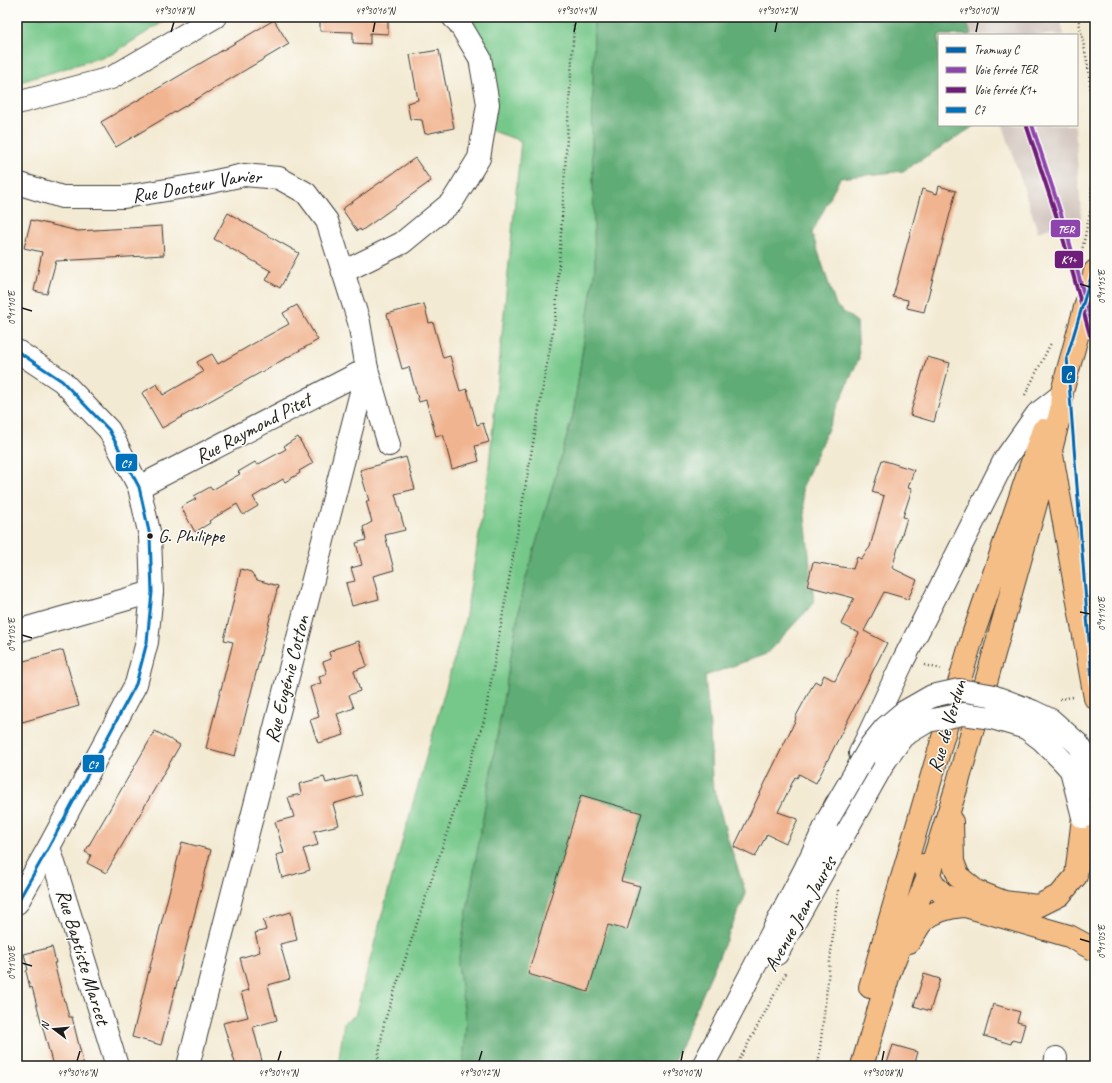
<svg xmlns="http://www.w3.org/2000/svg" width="1112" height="1083" font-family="Caveat,sans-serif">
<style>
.industrial{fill:#cec1b9}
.green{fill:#76c88a;stroke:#497253}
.forest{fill:#60ac76;stroke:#3e6449}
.building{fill:#f1b490}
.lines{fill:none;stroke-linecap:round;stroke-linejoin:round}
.minor-casing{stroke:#3c3b37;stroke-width:24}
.major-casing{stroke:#3c3b37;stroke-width:24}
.path{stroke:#3c3b37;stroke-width:2.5;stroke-dasharray:1 3;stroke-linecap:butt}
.minor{stroke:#fff;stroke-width:22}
.major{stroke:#f5be86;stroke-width:22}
.minor-bridge-casing{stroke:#3c3b37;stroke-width:24;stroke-linecap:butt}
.minor-bridge{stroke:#fff;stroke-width:22}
.bus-1-casing{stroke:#fdfcf7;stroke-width:6}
.bus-1{stroke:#0072bc;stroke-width:3}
.rail-1-casing{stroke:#fdfcf7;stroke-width:7}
.rail-2-casing{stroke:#fdfcf7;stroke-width:7}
.rail-1{stroke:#8e44ad;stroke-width:4}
.rail-2{stroke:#6e1e78;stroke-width:4}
.tram-1-casing{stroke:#fdfcf7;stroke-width:6}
.tram-1{stroke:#0064ac;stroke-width:3}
.ticks{fill:none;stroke:#1c1c1c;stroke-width:1.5}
.bus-dot{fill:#1c1c1c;stroke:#fdfcf7;stroke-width:1.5}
.labels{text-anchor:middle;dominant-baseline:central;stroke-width:3;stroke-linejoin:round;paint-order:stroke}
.bus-label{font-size:19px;fill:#1c1c1c;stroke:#fdfcf7;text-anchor:start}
.street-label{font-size:20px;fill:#1c1c1c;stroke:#fdfcf7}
.line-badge{stroke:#fdfcf7;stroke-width:1.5}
.badge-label{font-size:11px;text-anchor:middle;font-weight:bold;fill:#fff}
.neatline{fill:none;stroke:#1c1c1c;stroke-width:1.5}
.ticks-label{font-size:10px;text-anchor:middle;fill:#1c1c1c}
</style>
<rect width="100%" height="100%" fill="#fdfcf7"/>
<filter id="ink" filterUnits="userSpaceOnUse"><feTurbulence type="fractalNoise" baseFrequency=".025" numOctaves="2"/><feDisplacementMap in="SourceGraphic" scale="8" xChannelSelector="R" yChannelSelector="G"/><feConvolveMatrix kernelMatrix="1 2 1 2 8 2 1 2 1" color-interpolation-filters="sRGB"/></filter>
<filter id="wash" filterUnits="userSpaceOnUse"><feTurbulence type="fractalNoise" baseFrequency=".012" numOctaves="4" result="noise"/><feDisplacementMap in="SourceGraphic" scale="16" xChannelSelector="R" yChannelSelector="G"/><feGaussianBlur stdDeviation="0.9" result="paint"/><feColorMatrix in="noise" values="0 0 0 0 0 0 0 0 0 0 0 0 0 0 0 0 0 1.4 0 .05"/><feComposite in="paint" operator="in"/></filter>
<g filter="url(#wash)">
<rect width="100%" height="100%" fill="#f3ead3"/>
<path class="industrial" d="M965 17H1060L1064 35H971Z
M1003 125H1075L1081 218 1038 232Z"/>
<path class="green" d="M17 17H171L112 54 17 83Z
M457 17H594L592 144 595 267 573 415 522 592 458 963 466 1024 463 1066H338L344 1022 355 1016 391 881 465 620 487 486 521 141 490 130Z"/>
<path class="forest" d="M594 17H965L971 35H939V125H976L903 171 840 178 812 233 836 306 857 322 859 358 802 488 814 603 766 654 705 676 710 727 712 781 727 836 746 894 675 1058 670 1066H463L466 1024 458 963 522 592 573 415 595 267 592 144Z"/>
<g id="blocks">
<path class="building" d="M320 17H388V34L370 33V44L353 43V32L320 31Z
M274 20 289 44 116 147 101 122Z
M439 50 454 128 425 134 422 120 410 119 407 103 418 100 410 55Z
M415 158 431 181 361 231 360 229 357 231 342 209Z
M939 186 956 191 924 312 907 308 908 300 893 297 922 189 937 194Z
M228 213 299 253 280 288 266 280 271 271 214 239Z
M31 220 78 231 162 226 164 255 56 261 47 294 34 291 42 252 24 248Z
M424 304 429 323 433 322 443 358 450 356 460 391 467 389 477 425 483 423 489 442 475 446 479 461 452 469 443 434 436 436 426 400 419 402 409 367 402 369 387 314Z
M297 305 318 340 162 428 142 393 157 384 163 395 203 372 197 362 212 354 218 364 258 341 289 324 283 313Z
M927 357 950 363 934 422 910 415Z
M298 437 313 463 299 471 300 473 285 482 283 479 253 497 258 506 243 515 237 504 209 521 210 523 195 532 181 507 196 499 194 496 210 487 212 490 240 474 238 472 255 462 257 465 286 449 284 446Z
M406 457 415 489 395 494 405 530 385 535 394 570 373 576 379 599 352 606 346 583 355 581 351 568 362 565 356 543 366 540 363 527 372 522 366 501H369L360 470Z
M882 460 914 470 908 488 912 489 903 517 907 518 892 568 917 580 908 599 884 592 864 631 887 643 816 783 799 774 797 778 795 777 778 812 798 819 786 843 767 834 755 857 734 847 796 719 795 718 815 681 820 684 824 675 835 681 859 633 841 624 854 598 807 586 813 562 853 569 857 557 861 559 870 547 884 496 872 492Z
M241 569 251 572 257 580 278 586 235 756 206 748 233 642 224 640Z
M359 641 367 666 354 671 360 691 349 695 354 708 337 714 344 735 318 743 310 720 319 717 310 687 321 683 319 677 327 674 323 662 331 659 329 652 334 650V649Z
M63 650 79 706 22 722 17 706V663Z
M155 731 180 745 106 873 87 863 91 855 85 852Z
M356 775 362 795 333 804 339 825 314 831 318 845 303 849 310 870 282 878 276 855 284 853 275 822 294 817 288 797 301 794 299 784 324 777 326 783Z
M581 795 642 813 621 881 640 886 627 930 608 925 588 992 528 974Z
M182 842 211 850 161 1045 132 1037Z
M291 912 297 940 280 944 290 979 268 985 277 1020 253 1027 262 1061 245 1066H236L223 1023 248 1017 241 992 249 990 240 958 260 952 255 933 266 930 263 920Z
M52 947 56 963H54L64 1001H65L69 1017H72L84 1066H53L32 987 30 988 26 971 28 970 24 954Z
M924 974 940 979 930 1011 914 1006Z
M993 1004 1020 1012 1017 1022 1025 1024 1020 1042 1012 1040 1011 1044 984 1036Z
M893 1045 918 1052 914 1066H886Z"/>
</g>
</g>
<g filter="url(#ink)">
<use href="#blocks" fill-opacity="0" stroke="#3c3b37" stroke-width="1"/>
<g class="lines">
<g class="minor-casing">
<g id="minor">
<path d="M17 103 111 78 215 17"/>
<path id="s1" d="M17 183 62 197H124L197 185 244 175 279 178 306 193 327 221 359 322 367 369 389 445"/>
<path d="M343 272 402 243 452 202 479 158 488 104 480 58 459 23 453 17"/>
<path d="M17 351 62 381 109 430 139 487 150 536 152 592 147 642 136 684 49 847 17 903"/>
<path d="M139 487 367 369"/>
<path d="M17 631 152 592"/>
<path d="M860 753 904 659 1005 459 1037 414 1059 397"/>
<path d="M1083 817 1095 844"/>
<path d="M49 847 117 1066"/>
<path d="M777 954 885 761"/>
<path d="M188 1066 367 369"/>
<path d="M703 1066 805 869 836 804"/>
<path d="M1055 1066 1056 1058"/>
</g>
</g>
<g class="major-casing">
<path id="major" d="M1052 455 1095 698
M952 822 953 862 959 877 976 891 1004 902 1038 906 1060 895 1076 876 1083 817
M923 865 935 886 942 893 965 906 1069 936 1095 950
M909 942C914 936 918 926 923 921 934 911 950 907 965 906
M870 987 973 635 1043 430
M862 1066 890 971 929 874 956 789 1051 450 1061 410 1062 392 1095 271"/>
</g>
<path class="path" d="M1078 17 1088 66 1092 101 1094 135 1091 208 1081 255
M1025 395 1051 343
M925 665 941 669
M1060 699 1073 697
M377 1066 384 1023 484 721 556 313 574 26 570 17
M736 1066 786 973
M818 1066 838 891 837 890"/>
<use href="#minor" class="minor"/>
<use href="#major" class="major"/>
<g class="minor-bridge-casing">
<path id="minor-bridge" d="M885 761 903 736 928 721 963 714 992 718 1026 728 1042 740 1062 760 1071 770 1083 817
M827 821 871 745 885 728 904 712 932 696 959 690 990 695 1032 711 1051 720 1078 744 1086 756 1095 788"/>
</g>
<use href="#minor-bridge" class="minor-bridge"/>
<g class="bus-1-casing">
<path id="bus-1" d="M17 351 62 381 109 430 139 487 150 536 152 592 147 642 136 684 49 847 17 903"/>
</g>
<use href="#bus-1" class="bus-1"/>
<g class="rail-1-casing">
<path id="rail-1" d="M1032 125 1064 223 1095 334"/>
</g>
<g class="rail-2-casing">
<path id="rail-2" d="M1027 127 1059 224 1090 335"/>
</g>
<use href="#rail-1" class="rail-1"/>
<use href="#rail-2" class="rail-2"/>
<g class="tram-1-casing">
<path id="tram-1" d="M1095 264 1067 357 1095 719"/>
</g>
<use href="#tram-1" class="tram-1"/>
</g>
</g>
<path class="ticks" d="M171 32 174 22M373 32 375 22M574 32 576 22M775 32 777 22M976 32 978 22M1080 284 1090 287M22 308 32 311M1080 612 1090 614M22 635 32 638M1080 939 1090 942M22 963 32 966M77 1061 80 1051M278 1061 281 1051M479 1061 482 1051M681 1061 683 1051M882 1061 884 1051"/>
<circle class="bus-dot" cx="150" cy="536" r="3.5"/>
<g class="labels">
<g class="bus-label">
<text x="158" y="536">G. Philippe</text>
</g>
<g class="street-label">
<text stroke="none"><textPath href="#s1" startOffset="183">Rue Docteur Vanier</textPath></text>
<text transform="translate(253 428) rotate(-28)">Rue Raymond Pitet</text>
<text transform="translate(287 679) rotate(-76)">Rue Eugénie Cotton</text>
<text transform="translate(947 726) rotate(-74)">Rue de Verdun</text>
<text transform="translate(800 914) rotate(-61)">Avenue Jean Jaurès</text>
<text transform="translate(83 957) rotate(73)">Rue Baptiste Marcet</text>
</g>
</g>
<g class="line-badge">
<rect x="1050" y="219" width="31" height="19" rx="4" fill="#8e44ad"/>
<rect x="1054" y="250" width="30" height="19" rx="4" fill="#6e1e78"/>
<rect x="1061" y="365" width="15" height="19" rx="4" fill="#0064ac"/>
<rect x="115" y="453" width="23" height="19" rx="4" fill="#0072bc"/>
<rect x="82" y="754" width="23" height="19" rx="4" fill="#0072bc"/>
</g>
<g class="badge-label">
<text x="1066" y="233">TER</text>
<text x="1069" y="263">K1+</text>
<text x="1068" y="379">C</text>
<text x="126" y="467">C7</text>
<text x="93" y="768">C7</text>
</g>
<rect width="1112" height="1083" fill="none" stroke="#fdfcf7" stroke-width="44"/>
<rect x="938" y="34" width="140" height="92" fill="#fdfcf7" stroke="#a3a29f"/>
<rect x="946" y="47" width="20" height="6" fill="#0064ac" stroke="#a3a29f"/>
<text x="974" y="54" font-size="12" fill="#1c1c1c">Tramway C</text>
<rect x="946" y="67" width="20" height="6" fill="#8e44ad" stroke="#a3a29f"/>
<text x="974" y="74" font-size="12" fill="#1c1c1c">Voie ferrée TER</text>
<rect x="946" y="87" width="20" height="6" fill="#6e1e78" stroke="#a3a29f"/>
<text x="974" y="94" font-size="12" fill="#1c1c1c">Voie ferrée K1+</text>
<rect x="946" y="107" width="20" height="6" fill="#0072bc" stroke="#a3a29f"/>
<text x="974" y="114" font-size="12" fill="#1c1c1c">C7</text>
<g transform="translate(54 1029) rotate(286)" stroke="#fdfcf7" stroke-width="3" paint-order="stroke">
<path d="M0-3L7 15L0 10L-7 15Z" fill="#1c1c1c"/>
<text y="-6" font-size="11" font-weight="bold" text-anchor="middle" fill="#1c1c1c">N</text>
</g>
<rect x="22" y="22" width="1068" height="1039" class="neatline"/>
<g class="ticks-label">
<text x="174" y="14">49°30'18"N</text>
<text x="375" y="14">49°30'16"N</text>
<text x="576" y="14">49°30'14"N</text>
<text x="777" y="14">49°30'12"N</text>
<text x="978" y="14">49°30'10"N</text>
<text transform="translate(1101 287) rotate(-90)" y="4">0°11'15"E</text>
<text transform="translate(11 308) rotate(-90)" y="4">0°11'10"E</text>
<text transform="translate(1101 614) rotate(-90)" y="4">0°11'10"E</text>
<text transform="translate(11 635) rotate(-90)" y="4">0°11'05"E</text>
<text transform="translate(1101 942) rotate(-90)" y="4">0°11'05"E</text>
<text transform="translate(11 963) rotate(-90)" y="4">0°11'00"E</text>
<text x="77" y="1076">49°30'16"N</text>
<text x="278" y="1076">49°30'14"N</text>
<text x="479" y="1076">49°30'12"N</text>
<text x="681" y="1076">49°30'10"N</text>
<text x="882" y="1076">49°30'08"N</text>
</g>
</svg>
